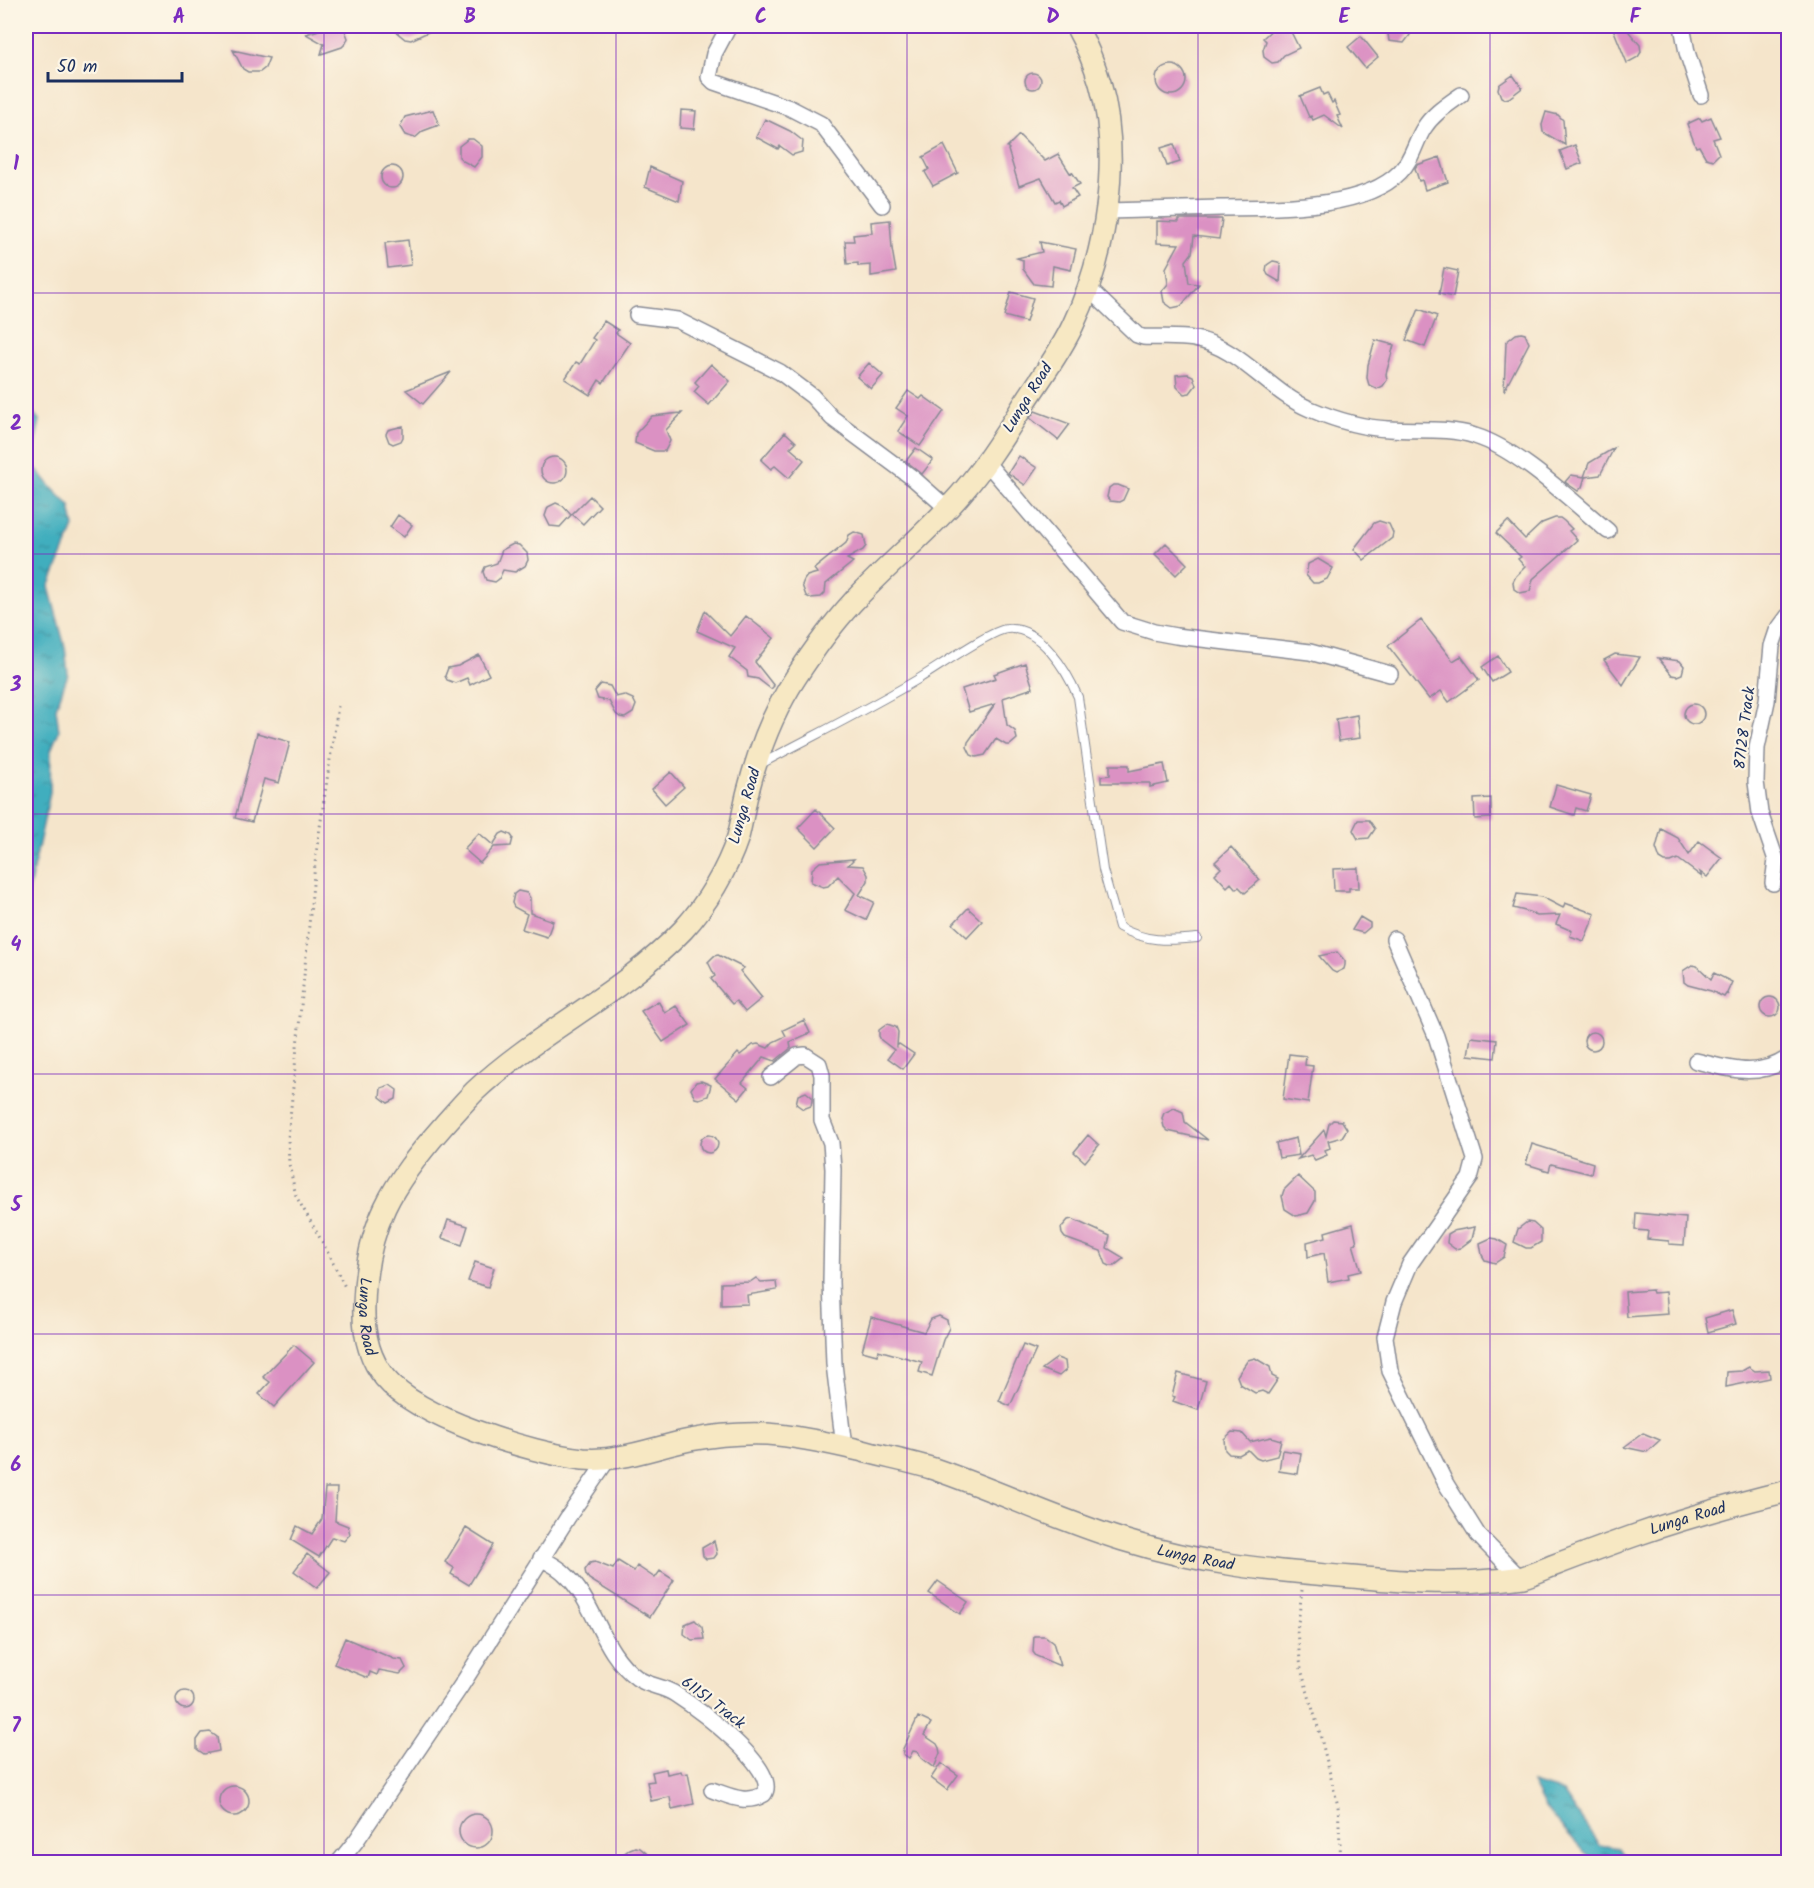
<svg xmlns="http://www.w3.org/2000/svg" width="1814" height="1888" font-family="Kalam,sans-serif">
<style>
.water{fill:url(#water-ripples);stroke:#2e6e8e;stroke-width:1.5}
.building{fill:#db91c3}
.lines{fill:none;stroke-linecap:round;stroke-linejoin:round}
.lane-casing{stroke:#888a94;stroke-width:10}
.street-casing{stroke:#888a94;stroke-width:18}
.secondary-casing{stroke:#888a94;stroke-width:24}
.path{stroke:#888a94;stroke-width:3;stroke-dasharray:1.5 4.5;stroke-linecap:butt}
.lane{stroke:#fff;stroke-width:8}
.street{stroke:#fff;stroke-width:15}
.secondary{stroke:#f7e8c3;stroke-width:21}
.grid{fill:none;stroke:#7b2cbf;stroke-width:1.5;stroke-opacity:0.55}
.labels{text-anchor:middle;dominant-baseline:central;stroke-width:4.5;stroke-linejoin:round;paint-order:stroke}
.street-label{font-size:16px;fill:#1b2f5e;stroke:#fcf5e5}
.neatline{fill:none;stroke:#7b2cbf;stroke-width:2}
.grid-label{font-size:20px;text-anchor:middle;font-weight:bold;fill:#7b2cbf}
</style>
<defs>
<pattern id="water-ripples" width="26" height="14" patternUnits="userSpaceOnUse" patternTransform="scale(1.5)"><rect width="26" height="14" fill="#41aebe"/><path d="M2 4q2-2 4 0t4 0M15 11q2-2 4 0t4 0" fill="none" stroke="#368e9e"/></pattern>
</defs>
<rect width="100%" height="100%" fill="#fcf5e5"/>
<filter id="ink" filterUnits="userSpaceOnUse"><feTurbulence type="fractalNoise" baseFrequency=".0167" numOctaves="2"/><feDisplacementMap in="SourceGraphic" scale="12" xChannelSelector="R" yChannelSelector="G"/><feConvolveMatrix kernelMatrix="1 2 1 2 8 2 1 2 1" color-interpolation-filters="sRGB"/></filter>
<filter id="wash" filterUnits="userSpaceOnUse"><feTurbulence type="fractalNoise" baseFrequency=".008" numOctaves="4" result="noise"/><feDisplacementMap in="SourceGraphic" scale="24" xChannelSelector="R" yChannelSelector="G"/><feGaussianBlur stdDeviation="1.35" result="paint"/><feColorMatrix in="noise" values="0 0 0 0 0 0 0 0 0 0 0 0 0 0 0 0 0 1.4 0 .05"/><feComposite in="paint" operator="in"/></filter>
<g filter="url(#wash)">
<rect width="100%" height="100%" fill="#f5e5cb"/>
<path class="water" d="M26 404 40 421 31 462 53 489 70 506 74 527 49 587 65 647 68 674 56 708 59 731 51 750 50 793 26 903Z
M1532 1783 1563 1792 1599 1845 1620 1848 1629 1862H1592V1860L1545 1808Z"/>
<g id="blocks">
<path class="building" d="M332 26H340L344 28 348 38 346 43 342 47 321 54 324 44 306 34Z
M389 26H441L411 40 405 39Z
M1276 26H1288L1299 48 1284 55 1278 62 1272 63 1264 57 1263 50 1266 41 1263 38Z
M1387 26H1409L1410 35 1404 43 1389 41Z
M1612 26H1624L1640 45 1641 52 1638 57 1627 63Z
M1361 36 1378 57 1365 68 1348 47Z
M233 50 269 58 265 68 260 72H248L243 69Z
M1156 80a15 15 0 1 1 30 0a15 15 0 1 1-30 0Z
M1025 81a8 8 0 1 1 16 0a8 8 0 1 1-16 0Z
M1513 75 1522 88 1509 98 1505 99 1501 97 1498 89 1499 85Z
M1320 88 1323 95 1327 93 1332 103 1334 101 1340 115 1337 116 1343 129 1324 115 1313 120 1311 116 1309 117 1300 96Z
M433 110 439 125 423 131 415 138 405 135 400 127 405 117Z
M681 110 696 111 694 129 680 128Z
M1546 112 1558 115 1563 120 1565 145 1543 132 1542 125Z
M1711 117 1720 137 1713 139 1719 154 1713 160 1706 158 1699 146 1696 147 1687 124 1700 118 1702 121Z
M765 119 790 131 803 141 802 152 792 155 780 146 778 149 756 137Z
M1019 135 1045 161 1058 154 1070 173 1072 172 1080 184 1072 188 1078 197 1062 206 1059 200 1055 202 1041 178 1019 186 1008 150 1009 149 1007 147Z
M468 139H473L482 146V157L474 167 463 161 459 157V146Z
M1174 144 1180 162 1167 166 1161 148Z
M944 145 958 173 933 186 925 172 929 169 923 157Z
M1575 145 1582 163 1567 169 1560 151Z
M1440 157 1448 182 1425 190 1422 180 1419 181 1415 168 1417 165Z
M381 177a11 11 0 1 1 22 0a11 11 0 1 1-22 0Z
M650 167 682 181 679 201 645 187Z
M1179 219H1222L1219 239 1194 236 1192 253 1186 261 1189 283 1199 284 1181 306 1172 308 1164 302 1162 291 1168 284 1166 268 1179 244 1157 243V221L1179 222Z
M890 220 892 249 896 272 871 276V265L858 266V263L847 264 845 241H854L853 235 872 233 871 222Z
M408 240 411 265 388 268 385 243Z
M1040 242 1076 249 1071 270 1053 266 1051 286 1034 284 1023 269V260L1017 258 1042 252Z
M1273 261 1278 262 1281 266 1280 282 1268 275 1266 271 1267 265Z
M1444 268 1458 271 1453 297 1439 294Z
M1011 292 1033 298 1026 322 1004 316Z
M1419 309 1437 316 1425 347 1406 340Z
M604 321 618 330 616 333 630 343 603 383 599 380 590 395 565 379 576 362 580 364 595 340 592 338Z
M1521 333 1525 334 1529 343 1504 391 1506 342 1516 334Z
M1375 340 1394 345 1386 374 1387 380 1383 386 1377 389 1369 385 1367 378 1368 365Z
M869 363 883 375 871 389 857 377Z
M711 364 730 381 709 405 694 392 699 386 695 382Z
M451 372 423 404 406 390Z
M1188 374 1193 376 1196 385 1190 393 1184 394 1177 387 1176 375Z
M908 391 920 399 923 396 944 411 920 446 898 431 908 416 896 408Z
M1035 411 1070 424 1058 440 1030 418Z
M682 413 666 430 670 441 665 451H654L635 443 636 433 652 416Z
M403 426V437L401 441 393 444 389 442 386 434 388 430Z
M785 432 796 442 790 448 804 460 789 478 775 466 771 469 761 460Z
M916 448 933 460 922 474 906 461Z
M1614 448 1600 475 1585 477 1582 487 1578 491 1565 482 1571 475 1584 477 1589 463Z
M1019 456 1037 468 1025 485 1008 473Z
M541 470a13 13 0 1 1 26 0a13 13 0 1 1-26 0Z
M1113 485H1118L1128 489 1123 500 1119 502 1110 501 1107 497 1109 488Z
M590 496 600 506 583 524 572 514Z
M556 503 563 506 571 515 560 527 550 526 545 516 548 507Z
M398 515 412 525 404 537 390 527Z
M1555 518H1560L1564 521 1572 529 1569 531 1577 540 1533 579 1530 591 1520 593 1514 589 1513 582 1516 576 1525 567 1518 559 1521 557 1496 533 1508 521 1525 539 1542 523Z
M1379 521 1389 524 1393 533 1392 538 1364 560 1354 549 1374 523Z
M854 532 864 535 866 546 863 550 847 559 853 562 826 584 825 593 821 597 810 598 806 596 802 585 804 580 807 576 817 573 814 569 846 543 849 535Z
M1166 543 1187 564 1176 575 1155 554Z
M513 544 519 545 527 553 528 560 525 566 515 572 503 570 499 579 495 582 486 580 483 572 485 567 497 563 502 550Z
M1318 559 1333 568 1327 579 1318 583H1313L1306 575 1308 564Z
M705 611 730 636 746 616 774 638 755 662 774 686 771 689 758 679 748 677 747 671 729 657 735 648 697 631Z
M1421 620 1453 661 1461 656 1479 680 1449 702 1441 691 1429 699 1388 646Z
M1615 654 1640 657 1623 685 1604 660Z
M479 655 489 675 470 685 467 678 455 683 447 680 445 676 448 668 458 666Z
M1498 656 1508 672 1492 682 1482 667Z
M1658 658 1680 661 1684 666 1682 674 1677 676 1672 675Z
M1025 663 1033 688 1003 698 1007 725 1015 731 1017 739 1010 745H1006L996 739 985 755 976 757 971 755 967 747 968 742 995 704 969 712 962 689 996 678 994 674Z
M601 684 610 686 616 697 624 695 633 699 636 705 633 713 625 718 620 717 616 714 609 701 598 699 595 691Z
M1684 714a10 10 0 1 1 20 0a10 10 0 1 1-20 0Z
M1357 715 1360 738 1339 741 1336 719Z
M257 733 290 742 279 783 264 779 252 822 235 818Z
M1164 764 1168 783 1150 787V783H1101V776L1110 775V765H1129V771Z
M671 772 684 787 665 804 652 789Z
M1556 785 1591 795 1586 811 1576 808 1574 815 1550 807Z
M1491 798V818L1475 819 1474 799Z
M816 809 835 828 817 847 798 828Z
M1358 820H1369L1375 829 1369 838 1358 839 1353 830Z
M1661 829 1678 838 1689 855 1699 841 1722 858 1707 877 1700 872 1702 877 1678 859 1671 862H1665L1660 859 1656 848Z
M504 832 511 835 513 838 511 846 494 847 480 863 464 849 479 833 493 845 500 834Z
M1231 847 1260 880 1245 893 1239 887 1236 889 1231 883 1227 887 1215 874 1221 868 1215 862Z
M854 859 848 865 863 866 868 875V881L859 895 874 902 866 920 845 910 855 893 838 876 828 886 823 887 811 882 812 869 820 862Z
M1358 868 1359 888H1349V891H1334L1333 869Z
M518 891 527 893 530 898V913L553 921 547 937 522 929 527 914 514 907 512 903 514 894Z
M1517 894 1542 897 1563 908 1565 903 1595 914 1584 941 1570 936 1572 931 1556 924 1560 915 1537 916 1529 912 1513 908Z
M968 908 982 921 967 937 953 924Z
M1360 917 1370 923V927L1363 933 1352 930Z
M1337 952 1345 961V965L1344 969 1336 973 1332 971 1319 956Z
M718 955 744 968 740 971 762 998 745 1012 736 1001 732 1004 711 979 715 976 708 962 714 956Z
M1692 965 1697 966 1711 979 1714 973 1732 982 1727 993 1729 995 1726 994 1724 997 1711 991 1688 985 1684 982 1683 971Z
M1760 1007a10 10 0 1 1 20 0a10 10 0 1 1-20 0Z
M658 1001 665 1013 676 1006 690 1025 663 1042 641 1011Z
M804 1020 810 1033 790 1042 791 1048 775 1061 764 1057 742 1083 748 1088 739 1099 715 1079 738 1053 740 1055 753 1045 758 1044 768 1048 773 1042 786 1036 783 1030Z
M887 1024 896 1027 898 1032 897 1046 899 1044 914 1054 903 1069 888 1058 894 1050 881 1040 879 1036V1030Z
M1584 1041a9 9 0 1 1 18 0a9 9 0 1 1-18 0Z
M1471 1037 1497 1040 1495 1058 1468 1055Z
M1289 1054 1306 1056 1305 1065 1313 1066 1308 1103 1283 1099Z
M701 1081 711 1085 708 1096 699 1099 695 1098 691 1089 696 1082Z
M390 1085 397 1090 396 1099 388 1103 380 1097 381 1088Z
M806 1092 812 1097V1100L811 1106 803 1109 796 1104 798 1095Z
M1174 1108 1183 1112 1185 1122 1208 1140 1168 1131 1164 1127 1162 1118 1164 1113Z
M1333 1120 1342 1121 1347 1129 1342 1137 1328 1141 1330 1148 1325 1150 1327 1155 1315 1160 1311 1155 1298 1159 1324 1130 1326 1136 1329 1124Z
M1088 1135 1099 1145 1085 1162 1074 1152Z
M700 1144a9 9 0 1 1 18 0a9 9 0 1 1-18 0Z
M1296 1138 1299 1155 1279 1158 1276 1143Z
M1532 1144 1593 1163 1591 1174 1551 1164 1549 1171 1526 1164Z
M1298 1176 1315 1192V1201L1308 1213 1296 1216 1285 1209 1282 1196 1284 1190Z
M1636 1213 1686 1218 1684 1245 1669 1244V1241L1647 1239 1648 1231 1635 1230Z
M1072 1219 1110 1236 1107 1248 1124 1258 1114 1266H1110L1106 1264 1101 1251 1065 1238 1062 1234 1061 1228 1068 1220Z
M448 1220 468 1226 462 1245 442 1238Z
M1527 1222 1533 1223 1541 1230V1242L1531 1248H1526L1514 1242 1518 1229Z
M1353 1224 1357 1243 1353 1244 1361 1271 1348 1274 1349 1278 1328 1282 1324 1253 1308 1257 1307 1242 1326 1237 1325 1232Z
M1475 1227 1472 1239 1460 1248 1455 1249 1447 1243 1448 1234 1453 1231Z
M1491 1238 1497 1239 1507 1245 1504 1257 1495 1263 1485 1260 1482 1255 1480 1243Z
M475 1262 494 1268 488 1287 468 1281Z
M756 1278 761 1282 776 1281 777 1290 747 1295 748 1304 721 1305V1283L750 1282Z
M1652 1290 1653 1293 1666 1292 1668 1314 1627 1317 1625 1292Z
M1732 1310 1736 1324 1708 1332 1705 1318Z
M939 1316 947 1320 949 1328 943 1340 932 1376 919 1372 922 1362 878 1350 877 1355 862 1351 871 1317 924 1332 931 1319Z
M294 1345 314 1362 274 1407 259 1394 270 1382 263 1377Z
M1023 1345 1036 1350 1010 1406 999 1401Z
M1057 1358 1065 1361 1066 1370 1059 1376 1042 1369Z
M1255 1358 1270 1367 1272 1376 1278 1379 1268 1394 1262 1391 1255 1393 1240 1384 1237 1376 1248 1360Z
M1749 1367 1755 1371 1769 1370 1770 1378 1726 1387 1727 1372 1742 1371Z
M1178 1373 1206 1381 1198 1410 1173 1401 1175 1397 1172 1396Z
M1232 1432 1242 1433 1250 1442 1271 1437 1281 1440 1277 1456 1261 1460 1256 1458 1248 1450 1239 1455 1229 1454 1225 1450 1224 1439Z
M1643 1433 1660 1440 1647 1452 1624 1447Z
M1282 1450 1301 1453 1298 1474 1279 1471Z
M325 1488H337L335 1521 348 1526 350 1534 344 1541 332 1537 319 1557 291 1540 297 1526 312 1534 322 1519Z
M466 1528 493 1545 469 1585 451 1574 454 1568 445 1562Z
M714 1541 717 1554 714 1558 706 1559 703 1556 702 1548Z
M307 1554 330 1572 317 1588 294 1571Z
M618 1561 634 1571 637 1566 655 1578 660 1571 674 1580 650 1617 589 1579 586 1575 585 1570 590 1563 595 1562 613 1569Z
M938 1581 968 1602 960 1614 929 1593Z
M695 1620 702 1627 704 1639 692 1640 684 1634 685 1624Z
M1034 1636H1045L1053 1642 1060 1666 1036 1656 1033 1652Z
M345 1638 394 1659 402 1660 406 1668 400 1674 379 1670 377 1675 370 1672 368 1678 334 1664Z
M176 1700a9 9 0 1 1 18 0a9 9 0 1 1-18 0Z
M918 1717 931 1723 924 1735 937 1744 939 1748 940 1753 934 1768 921 1758 918 1752 913 1751 909 1758 903 1754 904 1751H902Z
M210 1732 217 1737 219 1751 204 1754 197 1749V1740L202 1733Z
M941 1763 958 1775 947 1790 931 1778Z
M666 1769 667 1774 681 1771 682 1774 688 1773 694 1804 672 1809 670 1797 651 1801 647 1782 654 1781 652 1772Z
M219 1801a15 15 0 1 1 30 0a15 15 0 1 1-30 0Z
M459 1831a17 17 0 1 1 34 0a17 17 0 1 1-34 0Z
M635 1847 640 1848 658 1863H612L630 1849Z"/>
</g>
</g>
<g filter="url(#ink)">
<use href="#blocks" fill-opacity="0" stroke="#888a94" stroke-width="1.5"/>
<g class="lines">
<g class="lane-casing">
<path id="lane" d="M759 765C813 736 868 709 920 678 937 668 991 630 1007 629 1040 626 1067 671 1078 697L1103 870 1119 927C1146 942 1167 941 1197 938"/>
</g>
<g class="street-casing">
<path id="street" d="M729 26 714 54 709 77 714 82 790 108 821 124 882 205
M1682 26 1687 52 1701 95
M1107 211C1145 210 1183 209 1221 208 1271 207 1362 211 1400 172 1412 160 1415 142 1424 128 1433 114 1447 105 1461 95
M1087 287 1137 335 1143 337C1160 338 1178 336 1194 339 1239 346 1269 392 1310 409 1336 420 1361 428 1389 429 1417 431 1448 427 1475 436 1518 449 1573 502 1608 531
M637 315 677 320 780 372 812 396 832 418 914 479 948 509
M987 463 1122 622 1154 632 1176 636 1310 652 1390 674
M1773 883 1776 860 1760 813 1756 782 1757 748 1767 701 1772 646 1777 631 1788 616
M1394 939 1436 1036 1475 1159 1470 1178 1410 1264 1394 1302 1385 1337 1390 1371 1446 1484 1478 1535 1520 1578
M1696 1061C1730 1069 1757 1079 1788 1058
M771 1077 797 1056 805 1055 819 1064 822 1075V1120L831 1143 833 1169 831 1282 834 1364 844 1447
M541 1558C549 1563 558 1567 564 1573 596 1602 600 1651 637 1678 648 1686 663 1686 675 1694 695 1707 781 1769 764 1794 746 1805 730 1796 712 1790
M339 1862 356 1841 461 1686 568 1517 608 1459"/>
</g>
<g class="secondary-casing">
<g id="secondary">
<path id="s1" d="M1076 26C1086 44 1094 63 1100 83 1122 158 1106 256 1073 325 1060 353 1040 379 1024 404 1002 440 980 474 951 505 920 539 883 569 852 603 831 626 813 651 796 677 773 712 758 752 748 791 744 806 742 822 738 837 727 870 707 904 683 930 622 994 539 1031 475 1091 464 1102 454 1114 443 1126 392 1184 366 1225 364 1305 363 1331 368 1357 385 1378 419 1419 531 1453 583 1459 620 1462 655 1447 690 1440 716 1435 741 1433 767 1434 798 1436 829 1443 859 1450 884 1457 909 1461 934 1469 998 1491 1058 1520 1123 1540 1200 1564 1272 1571 1352 1577 1401 1581 1443 1585 1492 1580 1499 1580 1516 1578 1523 1577 1533 1574 1542 1570 1552 1566 1581 1555 1610 1544 1639 1534 1688 1517 1739 1503 1788 1491"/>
</g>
</g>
<path class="path" d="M338 706 316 854 288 1138 289 1164 296 1196 324 1245 346 1289
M1302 1590 1297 1632 1301 1669 1320 1734 1338 1806 1341 1862"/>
<use href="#lane" class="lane"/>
<use href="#street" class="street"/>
<use href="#secondary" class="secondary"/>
</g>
</g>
<path class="grid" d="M324 26V1862M616 26V1862M907 26V1862M1198 26V1862M1490 26V1862M26 293H1788M26 554H1788M26 814H1788M26 1074H1788M26 1334H1788M26 1595H1788"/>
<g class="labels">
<g class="street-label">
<text transform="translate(1028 398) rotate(-58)">Lunga Road</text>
<text transform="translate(1745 728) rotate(-83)">87128 Track</text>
<text transform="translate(745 806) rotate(-74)">Lunga Road</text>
<text stroke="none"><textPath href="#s1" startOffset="1564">Lunga Road</textPath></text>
<text stroke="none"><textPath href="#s1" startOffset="2985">Lunga Road</textPath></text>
<text stroke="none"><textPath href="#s1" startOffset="2481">Lunga Road</textPath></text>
<text transform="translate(713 1703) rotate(37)">61151 Track</text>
</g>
</g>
<rect width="1814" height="1888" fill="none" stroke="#fcf5e5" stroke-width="66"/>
<path d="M48 72v9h134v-9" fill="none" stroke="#1b2f5e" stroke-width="3"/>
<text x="57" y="72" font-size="18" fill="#1b2f5e" stroke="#fcf5e5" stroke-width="4.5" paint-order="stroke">50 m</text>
<rect x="33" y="33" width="1748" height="1822" class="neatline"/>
<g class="grid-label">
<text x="179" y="23">A</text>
<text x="470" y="23">B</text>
<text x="761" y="23">C</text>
<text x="1053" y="23">D</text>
<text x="1344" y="23">E</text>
<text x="1635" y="23">F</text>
<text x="16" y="170">1</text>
<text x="16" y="430">2</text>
<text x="16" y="691">3</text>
<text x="16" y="951">4</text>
<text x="16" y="1211">5</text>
<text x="16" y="1471">6</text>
<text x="16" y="1732">7</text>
</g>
</svg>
